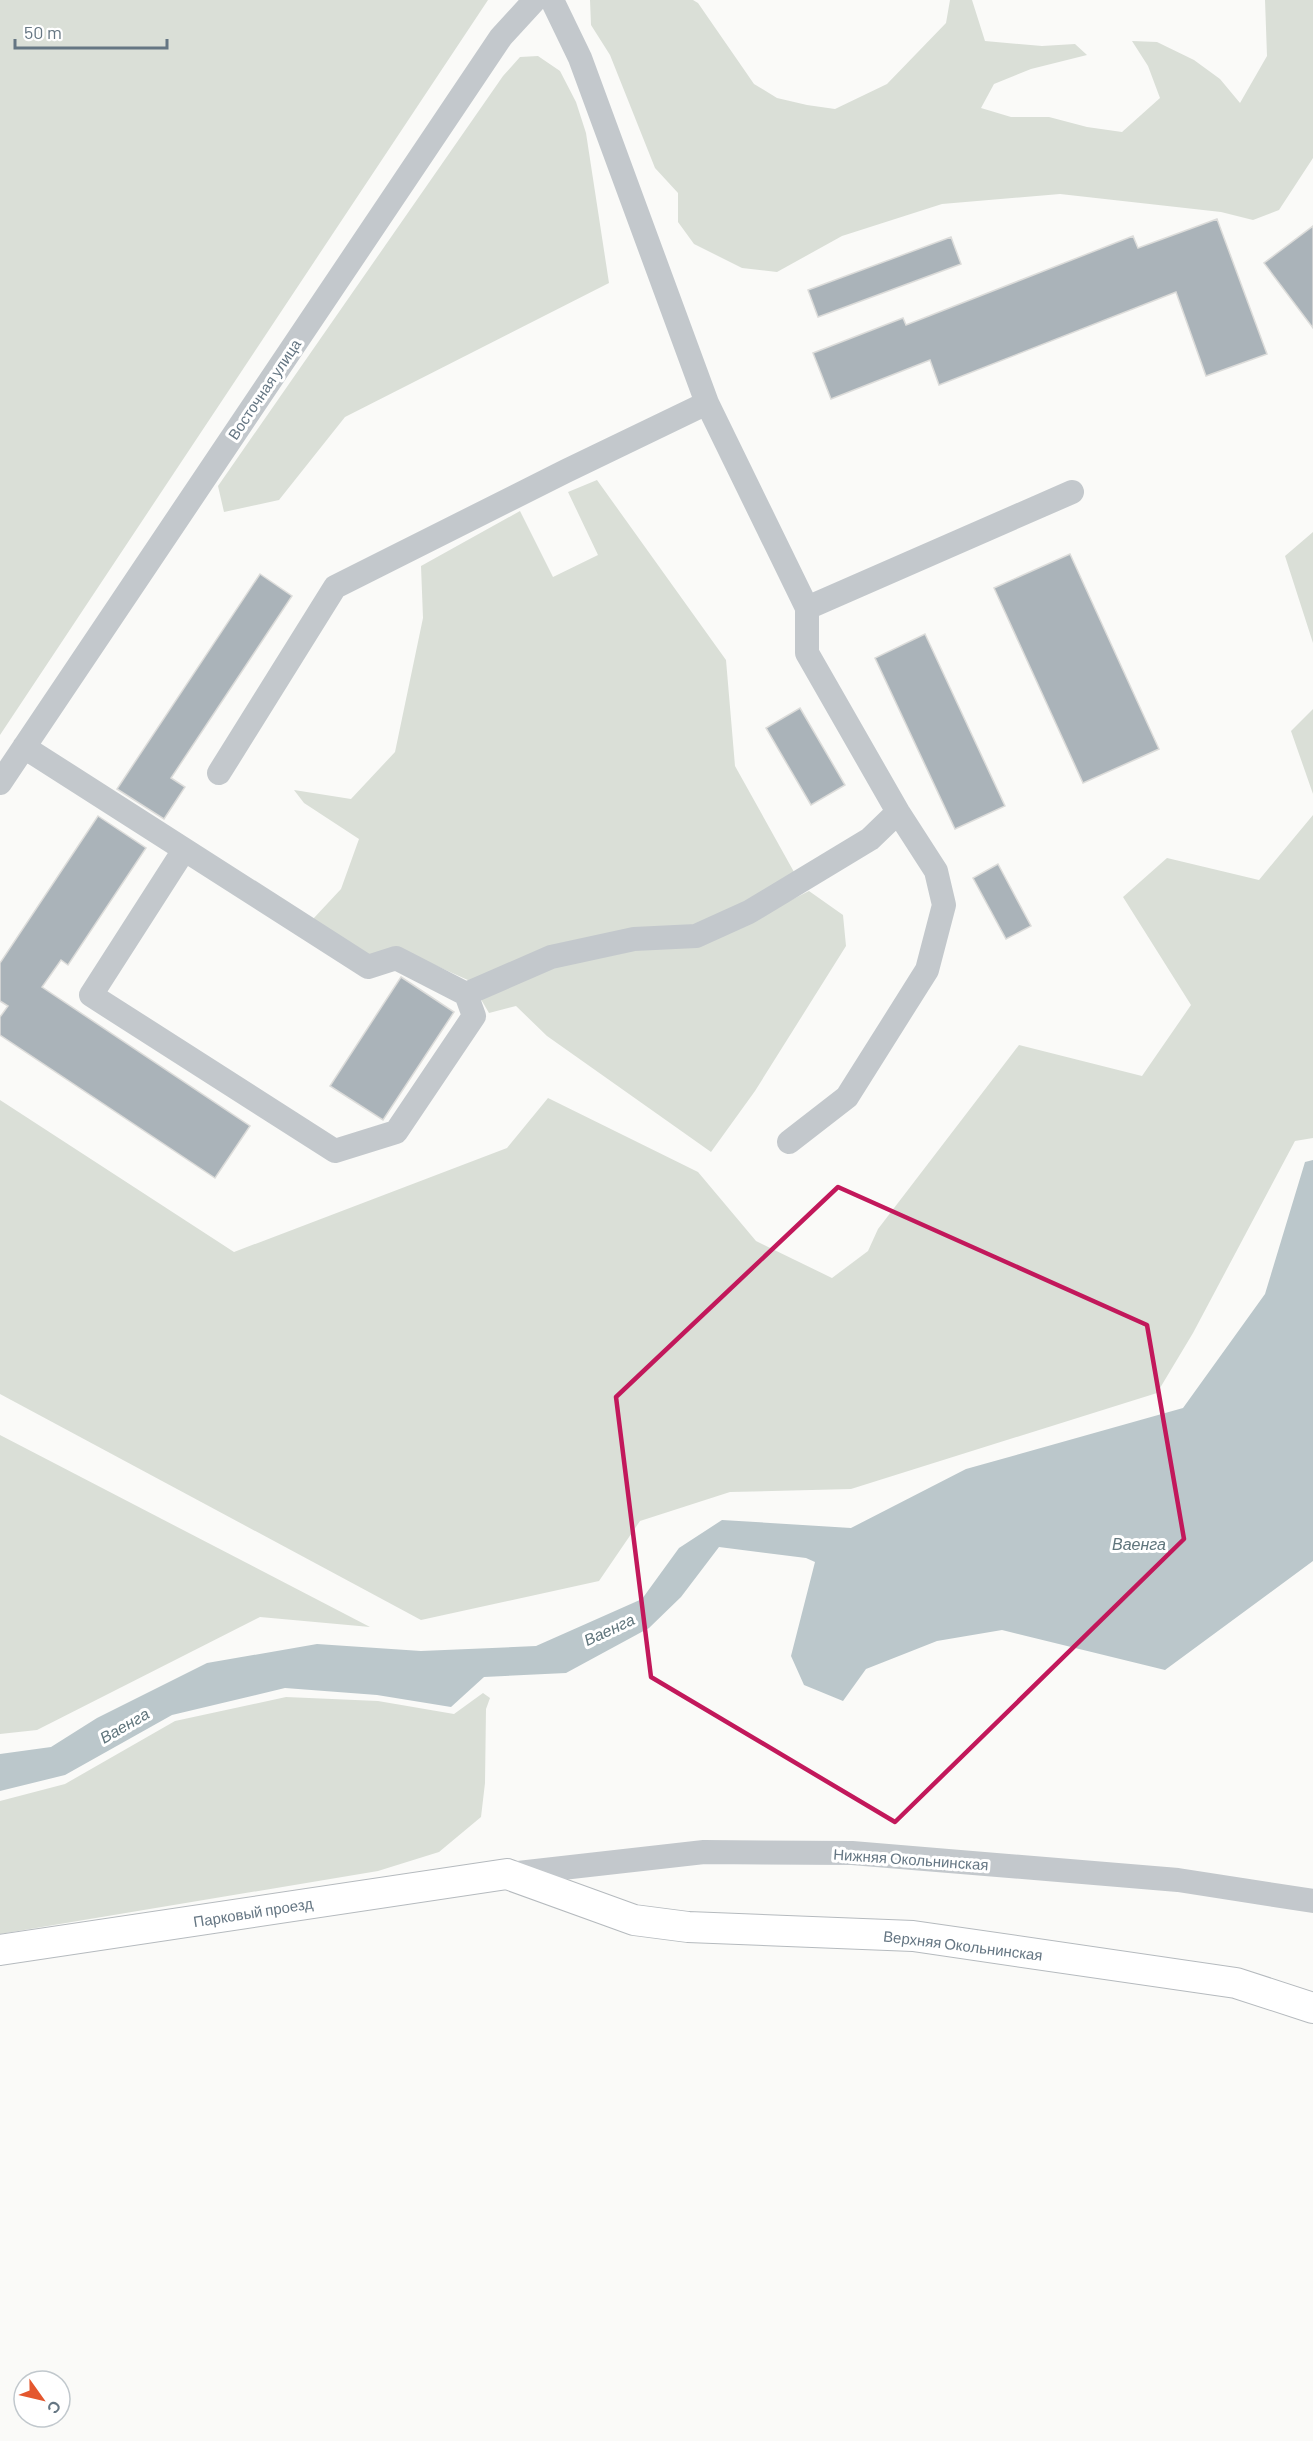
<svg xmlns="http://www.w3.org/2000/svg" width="1313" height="2441" font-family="Barlow,sans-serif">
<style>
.green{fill:#dadfd7}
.water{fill:#bbc7cb}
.building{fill:#aab3b9;stroke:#dcdcda;stroke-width:1.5}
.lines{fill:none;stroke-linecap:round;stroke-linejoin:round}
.major-casing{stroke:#b5babe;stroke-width:32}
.minor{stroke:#c3c8cc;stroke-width:24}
.major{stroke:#fff;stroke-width:30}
.marked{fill:none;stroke:#c2185b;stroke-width:4.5;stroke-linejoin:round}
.labels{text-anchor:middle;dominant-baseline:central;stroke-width:6;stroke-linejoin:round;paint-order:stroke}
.street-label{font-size:15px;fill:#657683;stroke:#fff}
.water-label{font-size:16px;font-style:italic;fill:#60757c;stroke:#fff}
</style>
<rect width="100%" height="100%" fill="#fafaf8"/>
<path class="green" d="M0 0H488L0 735Z
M590 0H693L698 3 754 84 777 98 807 105 835 109 887 84 946 23 950 0H972L985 41 1042 46 1075 44 1087 55 1031 69 994 84 981 108 1011 117H1049L1087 127 1122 132 1160 98 1148 66 1132 41 1157 42 1194 60 1220 79 1240 103 1267 56 1265 0H1313V158L1279 210 1253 220 1221 212 1060 194 942 204 842 236 777 272 742 268 694 244 678 222V193L655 168 610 55 591 25Z
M538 56 560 71 576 102 586 133 609 283 345 417 279 500 224 512 218 486 503 76 520 57Z
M597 480 726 660 735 766 794 872 756 898 694 929 470 981 408 953 364 955 313 919 341 889 359 839 304 803 294 790 351 799 395 752 423 618 421 566 520 511 553 577 598 555 568 492Z
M1313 532V643L1285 556Z
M1313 709V794L1291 731Z
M1313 815V1138L1295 1141 1193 1333 1157 1393 851 1489 730 1492 640 1521 599 1581 421 1620 0 1394V1100L234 1252 507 1148 548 1098 698 1172 756 1241 832 1278 868 1251 878 1229 1019 1045 1142 1076 1191 1005 1123 897 1167 858 1259 880Z
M809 891 843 915 846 946 755 1091 711 1152 547 1036 516 1006 489 1013 479 996 549 966 749 921Z
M0 1435 370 1627 260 1617 37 1730 0 1734Z
M483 1693 490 1698 486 1709 485 1783 481 1817 439 1852 378 1871 0 1934V1801L65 1784 175 1721 286 1697 378 1701 454 1714Z"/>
<path class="water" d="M1313 1160V1561L1165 1670 1002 1630 937 1641 866 1669 843 1701 804 1685 791 1656 815 1562 806 1558 719 1547 681 1597 649 1628 566 1673 484 1677 451 1707 377 1695 285 1688 172 1715 65 1775 0 1791V1754L51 1747 97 1718 207 1663 317 1644 421 1651 536 1646 642 1599 679 1548 722 1520 851 1528 966 1469 1183 1408 1265 1294 1305 1162Z"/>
<path class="building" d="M1217 219 1267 354 1206 376 1176 292 939 385 930 360 831 399 813 353 903 318 906 325 1133 236 1138 248Z
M1313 226V328L1264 263Z
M951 237 961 264 818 317 808 290Z
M1070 554 1159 749 1083 783 994 588Z
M260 574 292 596 171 778 185 787 164 819 117 789Z
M925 634 1005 806 955 829 875 658Z
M800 708 845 785 811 805 766 728Z
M98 816 146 848 68 965 61 960 42 987 250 1126 215 1178 0 1035V1017L8 1006 0 1001V963Z
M998 864 1031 926 1006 939 973 878Z
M401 977 454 1012 383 1120 330 1086Z"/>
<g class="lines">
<g class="major-casing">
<path id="major" d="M0 1950 507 1874 634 1920 688 1927 913 1936 1236 1983 1313 2008"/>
</g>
<path class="minor" d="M552 0 580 58 707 403 807 608 1072 492
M24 747 368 967 396 958 466 994 474 1016 396 1132 335 1151 91 995 184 850
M219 773 335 587 566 471 707 403
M0 783 501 37 535 0
M466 994 551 957 634 939 696 936 749 912 870 839 898 812
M789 1142 847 1097 927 970 944 905 936 871 898 812 807 653V608
M509 1874 704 1852 852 1853 1178 1880 1313 1901"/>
<use href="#major" class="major"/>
</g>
<path class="marked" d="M838 1187 1147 1325 1184 1539 895 1822 651 1677 616 1397Z"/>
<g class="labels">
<g class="street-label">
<text transform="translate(264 389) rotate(-56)">Восточная улица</text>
<text transform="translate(911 1859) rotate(4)">Нижняя Окольнинская</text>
<text transform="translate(253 1912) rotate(-9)">Парковый проезд</text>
<text transform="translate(963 1945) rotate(7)">Верхняя Окольнинская</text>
</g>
<g class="water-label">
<text x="1139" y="1543">Ваенга</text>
<text transform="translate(609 1629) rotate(-25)">Ваенга</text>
<text transform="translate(124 1725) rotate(-30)">Ваенга</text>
</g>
</g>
<g transform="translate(42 2399) rotate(124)"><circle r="28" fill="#ffffff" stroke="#c1c8cd" stroke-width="1.5"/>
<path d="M0-4.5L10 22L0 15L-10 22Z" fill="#e4572e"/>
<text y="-9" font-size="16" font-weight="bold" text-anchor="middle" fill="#657683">С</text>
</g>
<path d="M15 39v9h152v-9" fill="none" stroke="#657683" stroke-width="3"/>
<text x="24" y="39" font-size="18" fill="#657683" stroke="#ffffff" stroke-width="4.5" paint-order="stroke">50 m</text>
</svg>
